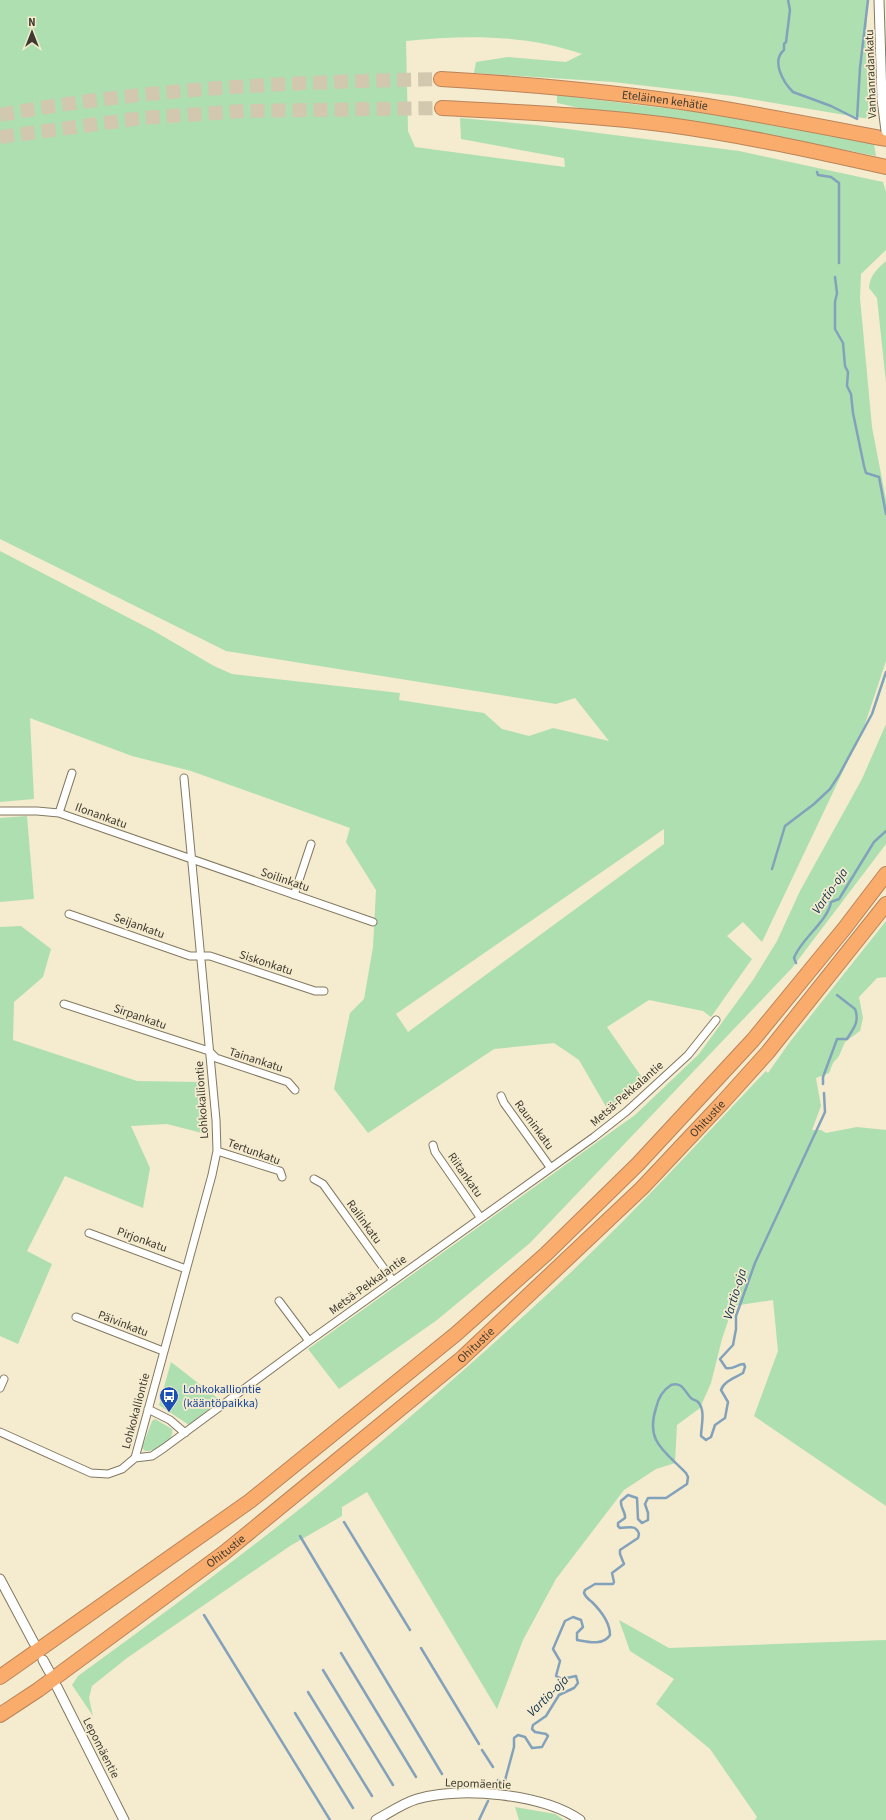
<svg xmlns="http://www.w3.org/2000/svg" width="886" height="1820" font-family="'Source Sans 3',sans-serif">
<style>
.green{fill:#aedfb1;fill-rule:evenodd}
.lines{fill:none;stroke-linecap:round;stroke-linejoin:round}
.stream{stroke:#82a2bb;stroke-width:2.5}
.motorway-tunnel{stroke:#d1c8af;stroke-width:14;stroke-dasharray:14 7;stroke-linecap:butt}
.minor-casing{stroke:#827960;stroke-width:9}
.tertiary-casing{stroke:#827960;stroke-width:11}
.motorway-casing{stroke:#b98458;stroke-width:16}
.minor{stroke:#fff;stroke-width:7}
.tertiary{stroke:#fff;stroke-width:9}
.motorway{stroke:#faac6d;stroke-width:14}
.tertiary-bridge-casing{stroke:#827960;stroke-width:11;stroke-linecap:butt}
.tertiary-bridge{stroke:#fff;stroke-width:9}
.labels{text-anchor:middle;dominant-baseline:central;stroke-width:3.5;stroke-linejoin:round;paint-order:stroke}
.street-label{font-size:12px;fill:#3f3b30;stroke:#f5ebcf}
.transit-label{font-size:12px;fill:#164399;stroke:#f5ebcf;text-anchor:start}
.water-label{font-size:13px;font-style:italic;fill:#0f334e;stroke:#f5ebcf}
</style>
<rect width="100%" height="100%" fill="#f5ebcf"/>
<path class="green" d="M0 0H867L866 53 869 119 733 96 613 82 474 73 476 62 508 57 566 62 582 54C525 34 465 35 406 41L408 131 415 147 565 167 564 158 461 139 460 118 536 125 739 151 883 182 886 192V250L861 274 860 298 872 427 886 500V661L864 727 762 942 743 922 727 936 752 959 711 1017 703 1011 649 1000 607 1027 643 1079 609 1112 579 1060 554 1043 494 1049 368 1133 334 1089 350 1013 364 999 373 947 376 890 346 842 350 828 191 771 132 756 30 718 34 799 0 802V551L154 631 214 666 232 674 400 693 399 700 484 713 502 729 529 736 553 728 609 741 575 698 556 704 226 651 0 539ZM664 829V844L408 1032 396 1014Z
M557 95 705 113 874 144 876 156 723 126 589 110 557 103Z
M886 261V383L877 298 869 288C870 275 877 269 886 261Z
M886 724V844L792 968 530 1243 437 1320 339 1389 308 1349 635 1115 699 1054 753 980 777 941 800 891 862 779Z
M27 816 34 899 0 902V818Z
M886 921V977L877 978 859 997 863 1018 860 1031 845 1042 839 1056 833 1063 829 1073 816 1078 821 1106 812 1130H821L826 1133 857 1127 886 1130V1506L754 1416 778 1351 773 1300 733 1306 722 1339 711 1383 700 1408 677 1425 675 1463 656 1469 624 1490 556 1579 523 1640 497 1709 367 1492 342 1507V1516L290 1546 127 1658 92 1686 89 1698 93 1716 72 1685 78 1676C155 1620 232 1563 306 1504 391 1435 473 1363 553 1289 628 1220 696 1145 766 1071L768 1073 789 1043Z
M21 926 51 949 43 977 14 1002 13 1040 137 1081 198 1082 202 1133 167 1124 131 1126 150 1168 143 1208 65 1176 27 1251 52 1264 18 1344 0 1336V927Z
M171 1362 220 1400 189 1425 159 1405Z
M155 1419 172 1429C175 1441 156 1452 145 1451L142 1448 152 1421Z
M619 1620 669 1648 886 1640V1820H755L757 1817 710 1749 656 1704 674 1679 630 1651Z
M515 1807 555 1814 564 1820H519Z"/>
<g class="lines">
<path class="stream" d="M788 0 790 10 786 42 784 44V50C771 61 783 82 793 92L831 106
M831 106 857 119 860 68 868 0
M817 172 818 175 831 177 839 183V263
M835 277 837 293 835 302V329L843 343 845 366 848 372 847 386 851 394 853 413 864 466 866 473 879 477 886 514
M772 869 785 826 814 804 830 789 839 775 872 714 886 672
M796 963 794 958C800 940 828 921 831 902L839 899 874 842 886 831
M823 1084V1077L836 1042 837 1039H847C853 1029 860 1022 855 1009L837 995
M344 1522 410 1630
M300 1536 442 1774
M204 1615 330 1820
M421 1648 479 1744
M341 1653 416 1777
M323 1670 393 1785
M308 1692 372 1796
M295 1713 353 1808
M482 1750 493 1767
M498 1780 501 1787
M494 1790 504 1784 514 1747V1738L518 1735 525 1737 532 1748 542 1747 548 1736 546 1734 535 1732 532 1729 533 1725 546 1716 559 1695 574 1688 578 1683 576 1676 562 1679 556 1676 560 1661 553 1649 565 1621 573 1617 581 1620 583 1627 577 1633V1640C588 1642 603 1646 610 1635 610 1622 601 1611 592 1602 588 1599 586 1598 584 1593L585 1590 595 1584H613L614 1582 612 1573 624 1564 620 1554V1550L638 1538 639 1534C636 1524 628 1528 620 1528L618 1526V1523L625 1518C626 1512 620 1508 621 1501L628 1495 637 1498 638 1519 642 1523 648 1520V1513L645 1504 648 1498H666L687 1484 688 1477 686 1473C665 1451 645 1442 656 1408 658 1399 663 1390 671 1385 682 1382 684 1390 690 1397 692 1400 696 1400 698 1402 706 1410 701 1427 701 1436L706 1440 711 1437 715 1425 725 1418 728 1402 721 1390C724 1381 735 1378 743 1373L745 1367 744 1364C737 1364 733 1370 726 1368L720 1359 733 1345 736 1329V1316L755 1263 825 1112 824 1093
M479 1820 488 1801"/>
<path class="motorway-tunnel" d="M0 115C145 88 294 82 441 79
M0 137 142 118 244 111 442 108"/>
<g class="minor-casing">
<path id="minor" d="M0 811H37L59 813 373 922
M59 813 72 773
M294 895 311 844
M69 914 190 956H210L315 991H324
M64 1004 209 1051 216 1058 288 1082 295 1090
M501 1096 504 1103 550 1167
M433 1145 435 1152 480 1217
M217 1151 280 1171 282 1177
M314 1179 323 1184 393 1281
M89 1233 186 1269
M279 1301 309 1341
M76 1317 163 1351
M0 1388 4 1379
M148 1409 170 1420 185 1433
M0 1432 91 1473 108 1474 122 1469 135 1458 152 1456 164 1448 309 1341 594 1137 627 1111 688 1055 716 1020
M135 1458 212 1175 217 1151 216 1120 184 778"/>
</g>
<g class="tertiary-casing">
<path id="tertiary" d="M879 0 882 99
M0 1579 34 1643
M43 1660 49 1671
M57 1687 124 1820
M376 1820C389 1813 403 1803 417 1799 460 1786 543 1794 580 1820"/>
</g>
<g class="motorway-casing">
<g id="motorway">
<path id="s1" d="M441 79C528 84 615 92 701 105 763 115 824 127 886 139"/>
<path d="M442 108C518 112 594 115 669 125 742 135 814 151 886 167"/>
<path d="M0 1677 250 1501 456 1334 546 1254 638 1164 753 1040 844 929 886 874"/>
<path id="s2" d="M0 1715 38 1690 224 1553 461 1359 642 1188 723 1102 768 1052 886 904"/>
</g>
</g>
<use href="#minor" class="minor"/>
<use href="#tertiary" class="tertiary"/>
<use href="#motorway" class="motorway"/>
<g class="tertiary-bridge-casing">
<path id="tertiary-bridge" d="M882 99 886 131"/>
</g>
<use href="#tertiary-bridge" class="tertiary-bridge"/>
</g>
<defs>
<g id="bus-pin" transform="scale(1)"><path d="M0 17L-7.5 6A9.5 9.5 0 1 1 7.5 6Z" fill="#1a4fb4" stroke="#f5ebcf"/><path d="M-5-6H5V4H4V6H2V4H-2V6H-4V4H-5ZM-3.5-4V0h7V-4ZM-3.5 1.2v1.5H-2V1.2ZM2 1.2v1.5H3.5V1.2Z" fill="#fff"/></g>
</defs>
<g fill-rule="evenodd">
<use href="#bus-pin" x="169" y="1396"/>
</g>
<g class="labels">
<g class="street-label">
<text transform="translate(871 74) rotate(-92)">Vanhanradankatu</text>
<text stroke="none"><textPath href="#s1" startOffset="225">Eteläinen kehätie</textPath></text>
<text transform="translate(101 816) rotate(20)">Ilonankatu</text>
<text transform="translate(285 880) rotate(19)">Soilinkatu</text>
<text transform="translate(139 926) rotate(20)">Seijankatu</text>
<text transform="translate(266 963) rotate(18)">Siskonkatu</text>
<text transform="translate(140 1017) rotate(19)">Sirpankatu</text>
<text transform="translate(256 1060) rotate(18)">Tainankatu</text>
<text transform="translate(627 1094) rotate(-41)">Metsä-Pekkalantie</text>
<text transform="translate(202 1100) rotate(-94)">Lohkokalliontie</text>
<text stroke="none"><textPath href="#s2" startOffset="927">Ohitustie</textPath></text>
<text transform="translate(534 1125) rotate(54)">Rauninkatu</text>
<text transform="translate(254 1152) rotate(20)">Tertunkatu</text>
<text transform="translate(465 1175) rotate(55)">Riitankatu</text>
<text transform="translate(364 1222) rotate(54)">Railinkatu</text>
<text transform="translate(142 1240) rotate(20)">Pirjonkatu</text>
<text transform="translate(368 1285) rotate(-36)">Metsä-Pekkalantie</text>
<text transform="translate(123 1324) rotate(21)">Päivinkatu</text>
<text stroke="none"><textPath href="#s2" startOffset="603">Ohitustie</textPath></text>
<text transform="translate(136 1411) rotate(-75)">Lohkokalliontie</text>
<text stroke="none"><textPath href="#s2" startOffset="279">Ohitustie</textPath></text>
<text transform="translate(101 1748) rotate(63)">Lepomäentie</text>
<text transform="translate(478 1784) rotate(2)">Lepomäentie</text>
</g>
<g class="transit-label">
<text x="183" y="1389">Lohkokalliontie<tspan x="183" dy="14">(kääntöpaikka)</tspan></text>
</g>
<g class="water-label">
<text transform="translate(830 891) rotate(-55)">Vartio-oja</text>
<text transform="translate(735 1294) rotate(-73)">Vartio-oja</text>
<text transform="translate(548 1696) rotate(-45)">Vartio-oja</text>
</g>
</g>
<g transform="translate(32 32)" stroke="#f5ebcf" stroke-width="3" paint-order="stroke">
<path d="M0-3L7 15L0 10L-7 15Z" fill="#3f3b30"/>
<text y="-6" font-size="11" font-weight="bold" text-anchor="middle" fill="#3f3b30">N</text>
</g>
</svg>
